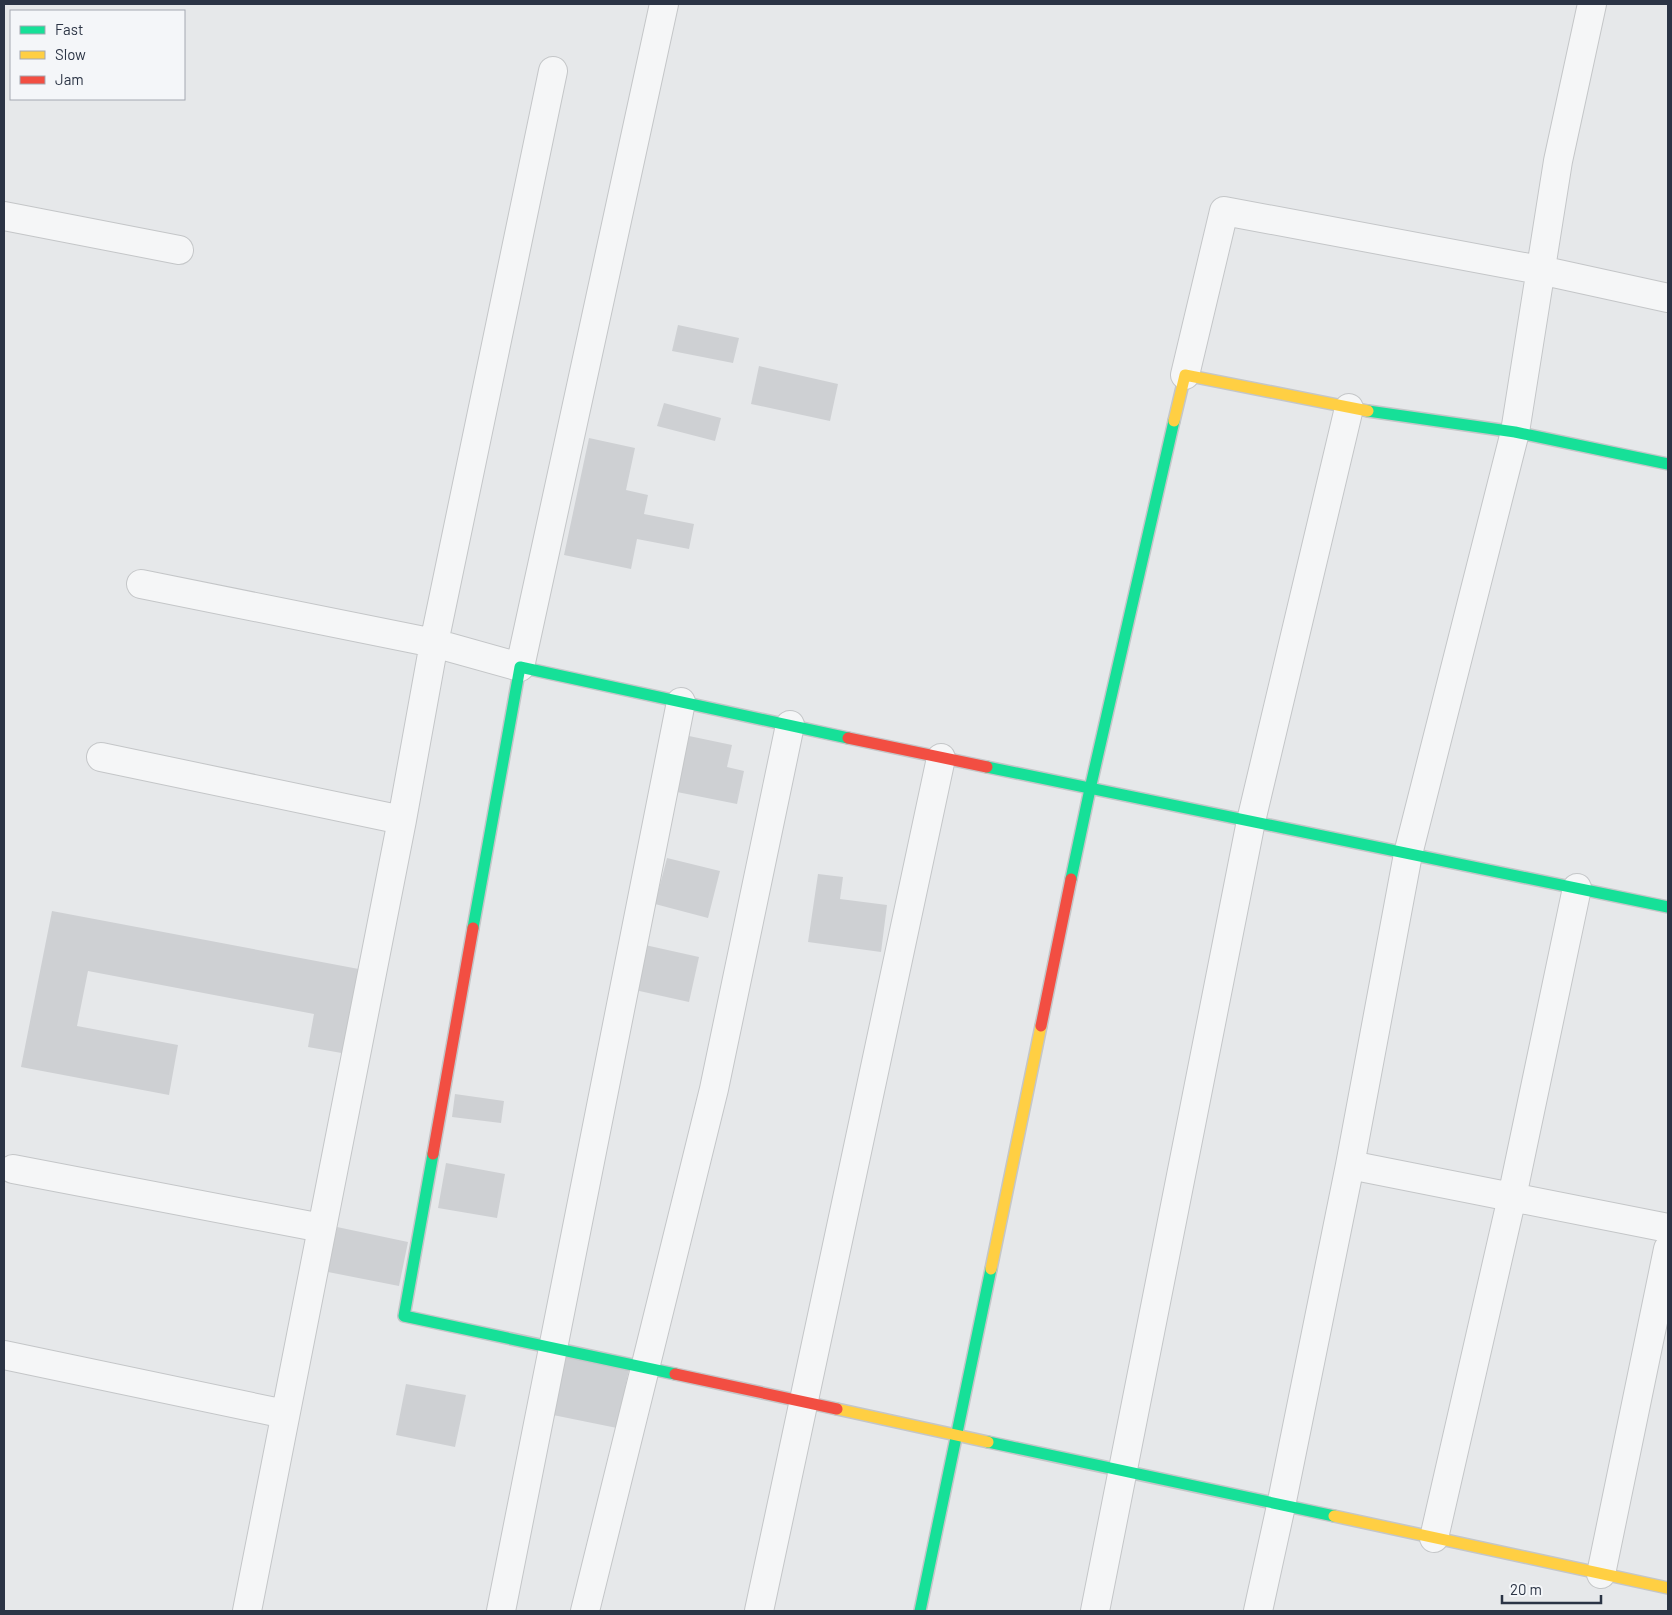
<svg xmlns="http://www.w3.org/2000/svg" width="1672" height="1615" font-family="Barlow,sans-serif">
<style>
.building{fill:#ced0d3}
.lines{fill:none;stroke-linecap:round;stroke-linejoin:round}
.street-casing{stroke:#c4c6c8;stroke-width:30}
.fast-casing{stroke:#c4c6c8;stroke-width:14}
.slow-casing{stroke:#c4c6c8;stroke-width:14}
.jam-casing{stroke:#c4c6c8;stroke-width:14}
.street{stroke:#f5f6f7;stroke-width:28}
.fast{stroke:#16e098;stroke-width:11}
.slow{stroke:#ffcf43;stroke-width:11}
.jam{stroke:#f24e42;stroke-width:11}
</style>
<rect width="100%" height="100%" fill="#e6e8ea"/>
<path class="building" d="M678 325 739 338 733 363 672 351Z
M759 366 838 384 830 421 751 404Z
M664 403 721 418 715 441 657 426Z
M589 438 635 448 626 490 648 495 644 514 694 524 689 549 637 539 631 569 564 555Z
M689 736 732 745 727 767 744 771 737 804 677 792Z
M667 858 720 871 708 918 655 904Z
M818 874 843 877 840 899 887 905 881 952 808 942Z
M52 911 364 970 347 1054 308 1047 314 1014 88 971 77 1026 178 1045 169 1095 21 1067Z
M645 945 699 957 689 1002 635 990Z
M455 1094 504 1101 501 1123 452 1117Z
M446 1163 505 1174 497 1218 438 1208Z
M337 1227 408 1242 399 1286 328 1272Z
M565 1356 629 1369 617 1428 553 1415Z
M406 1384 466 1395 455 1447 396 1435Z"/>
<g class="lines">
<g class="street-casing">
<path id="street" d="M4 216 179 250
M1185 375 1224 211 1540 270 1668 298
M141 584 434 643 553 71
M101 757 402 820
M1350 1165 1668 1228
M13 1169 322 1228
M4 1355 285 1414
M1434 1538 1512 1197 1577 888
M1601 1574 1668 1249
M247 1611 402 820 434 643 520 667 664 4
M501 1611 681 702
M585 1611 714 1089 790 725
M759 1611 941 758
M1095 1611 1251 821 1349 408
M1258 1611 1281 1506 1350 1165 1408 854 1515 432 1558 161 1592 4"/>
</g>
<g class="fast-casing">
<path id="fast" d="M1368 411 1515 432 1668 464
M987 767 1668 907
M1071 879 1090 789 1174 421
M473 928 520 667 848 738
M433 1154 404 1316 675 1374
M988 1442 1334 1516
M920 1611 991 1269"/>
</g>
<g class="slow-casing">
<path id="slow" d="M1174 421 1185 375 1368 411
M991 1269 1041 1026
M837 1409 988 1442
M1334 1516 1668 1588"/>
</g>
<g class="jam-casing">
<path id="jam" d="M848 738 987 767
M1041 1026 1071 879
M433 1154 473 928
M675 1374 837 1409"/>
</g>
<use href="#street" class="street"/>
<use href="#fast" class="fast"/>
<use href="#slow" class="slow"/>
<use href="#jam" class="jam"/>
</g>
<rect width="1672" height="1615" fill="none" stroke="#2b3445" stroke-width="10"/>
<rect x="10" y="10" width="175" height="90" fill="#f4f6f9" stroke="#a4a8b1"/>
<rect x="20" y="26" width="25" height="8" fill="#16e098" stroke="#a4a8b1"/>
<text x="55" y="35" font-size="15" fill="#2b3445">Fast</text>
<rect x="20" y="51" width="25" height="8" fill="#ffcf43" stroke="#a4a8b1"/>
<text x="55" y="60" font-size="15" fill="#2b3445">Slow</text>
<rect x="20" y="76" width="25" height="8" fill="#f24e42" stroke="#a4a8b1"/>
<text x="55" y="85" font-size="15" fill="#2b3445">Jam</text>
<path d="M1502 1595v8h99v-8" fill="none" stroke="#2b3445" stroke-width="2.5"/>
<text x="1510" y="1595" font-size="15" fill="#2b3445" stroke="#f4f6f9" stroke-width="4" paint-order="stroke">20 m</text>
</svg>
